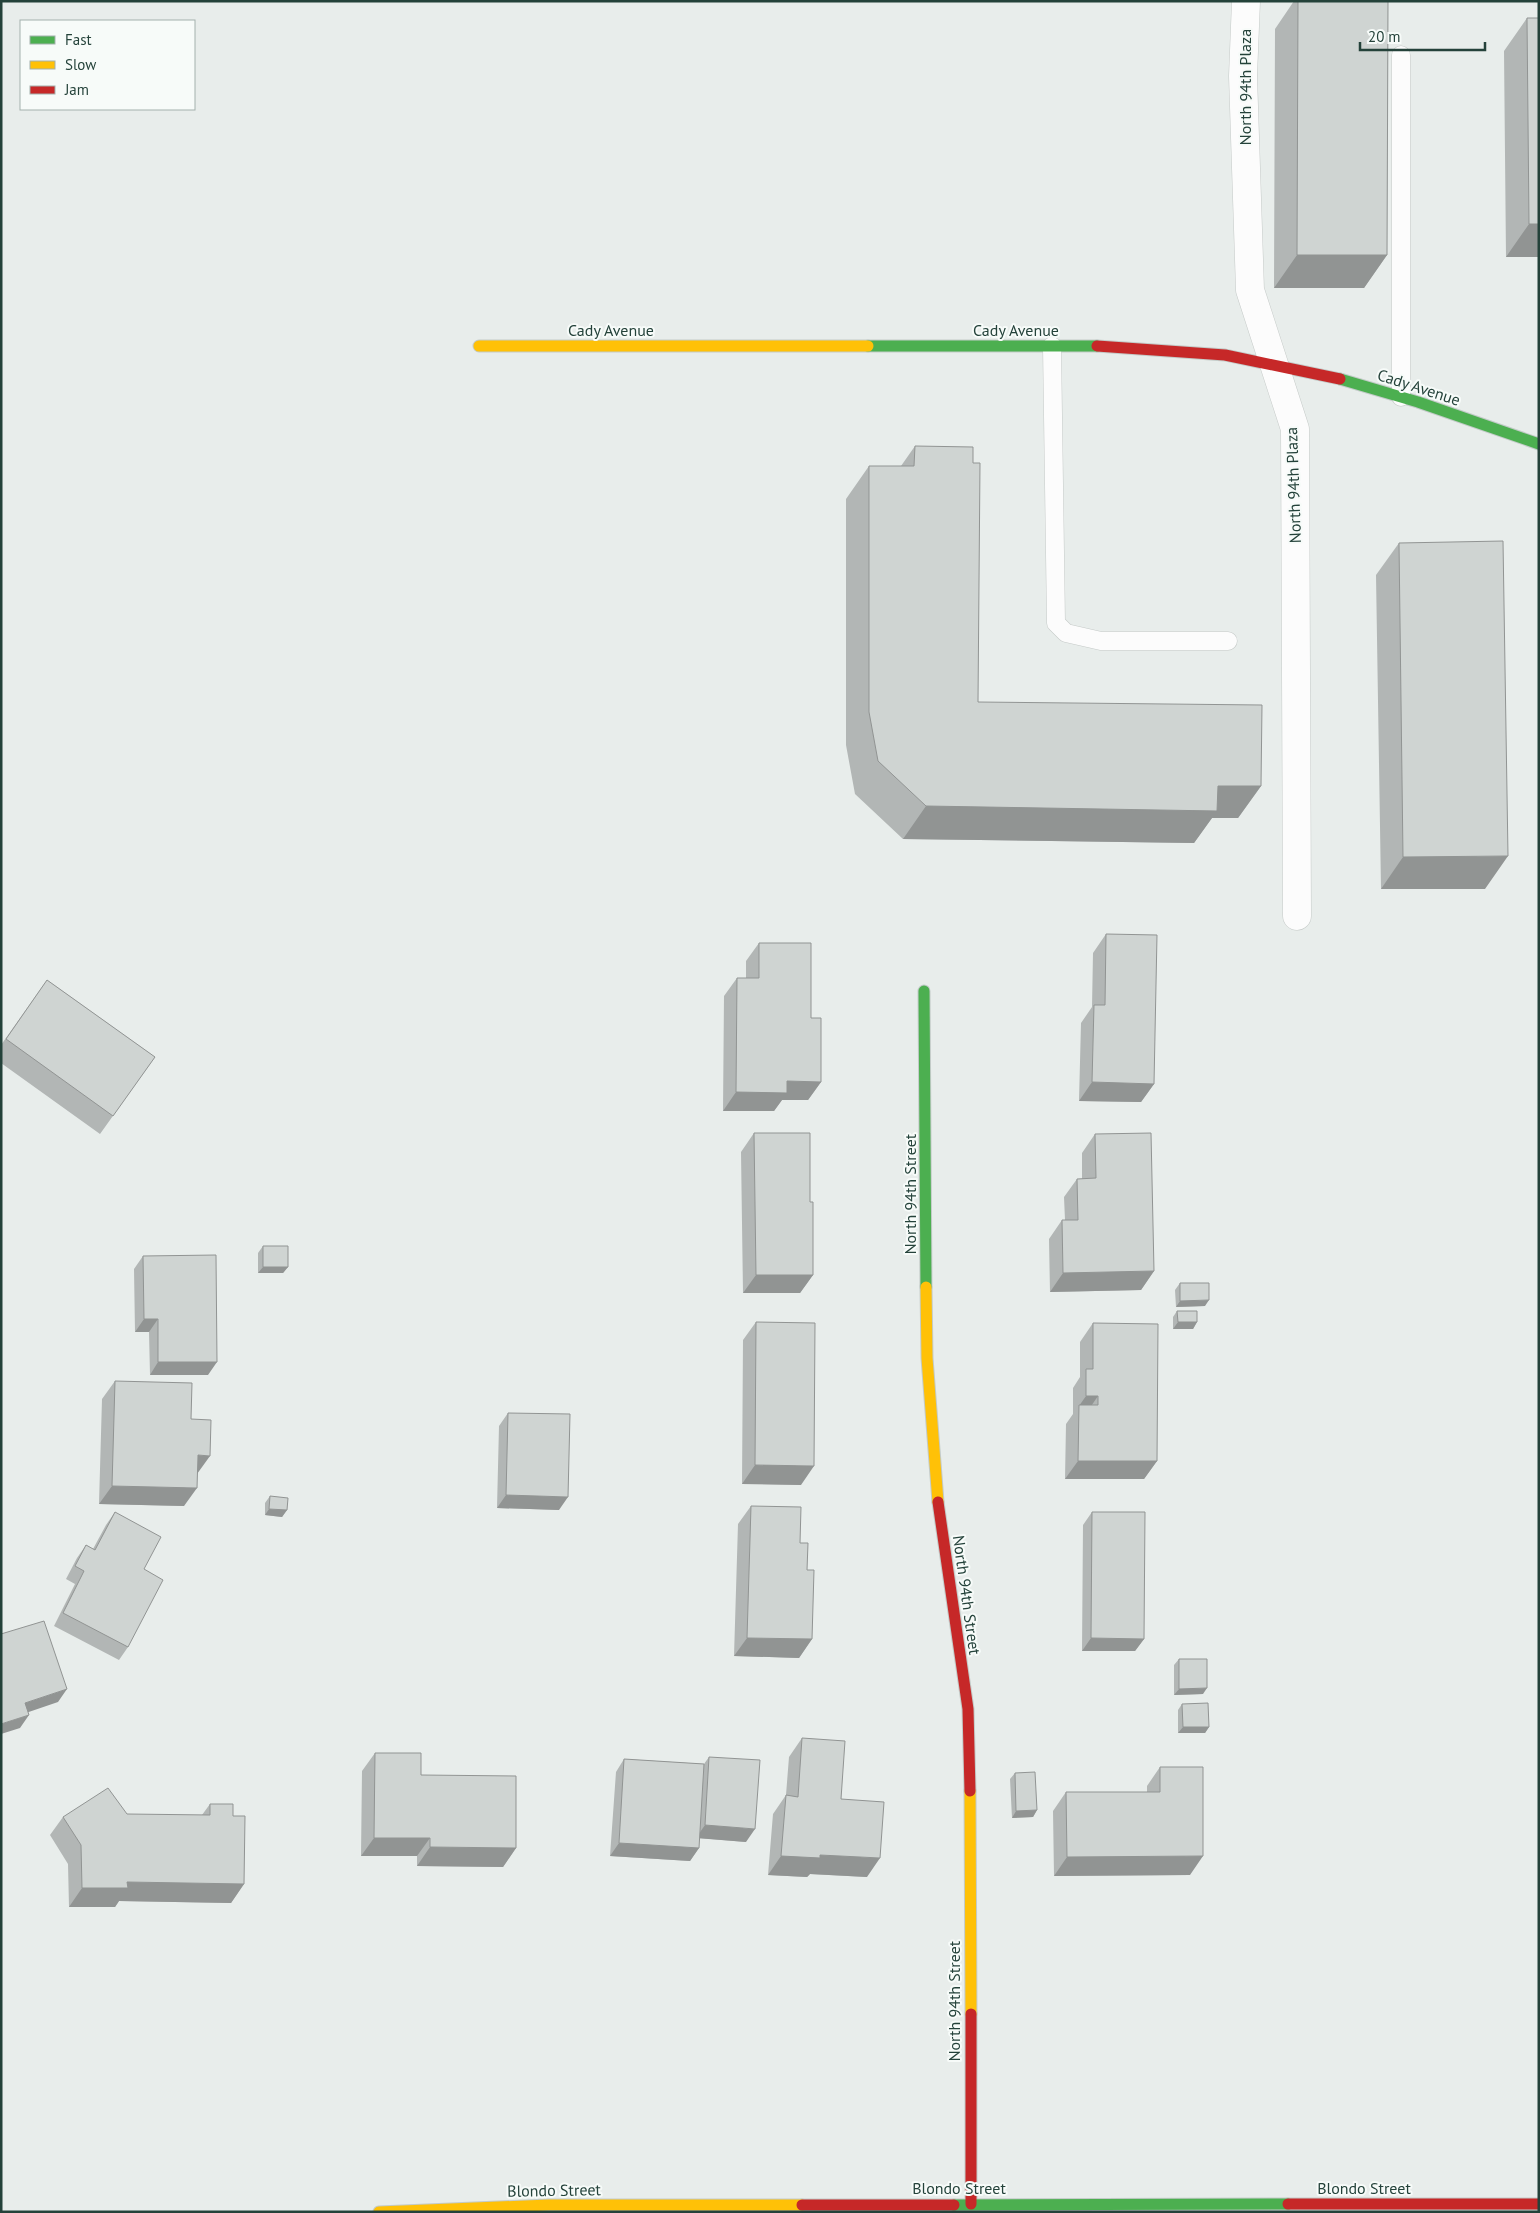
<svg xmlns="http://www.w3.org/2000/svg" width="1540" height="2213" font-family="'PT Sans',sans-serif">
<style>
.lines{fill:none;stroke-linecap:round;stroke-linejoin:round}
.lane-casing{stroke:#c5cac8;stroke-width:19}
.street-casing{stroke:#c5cac8;stroke-width:29}
.fast-casing{stroke:#c3cbc8;stroke-width:13}
.slow-casing{stroke:#c3cbc8;stroke-width:13}
.jam-casing{stroke:#c3cbc8;stroke-width:13}
.lane{stroke:#fcfcfc;stroke-width:18}
.street{stroke:#fcfcfc;stroke-width:28}
.fast{stroke:#4caf50;stroke-width:11}
.slow{stroke:#ffc107;stroke-width:11}
.jam{stroke:#c62828;stroke-width:11}
.wall{fill:#b2b6b5}
.shaded-wall{fill:#919493}
.building{fill:#cfd4d2;stroke:#919493}
.labels{text-anchor:middle;dominant-baseline:central;stroke-width:4;stroke-linejoin:round;paint-order:stroke}
.street-label{font-size:16px;fill:#24423a;stroke:#f7fbf9}
</style>
<rect width="100%" height="100%" fill="#e8edeb"/>
<g class="lines">
<g class="lane-casing">
<path id="lane" d="M1052 346 1056 623 1066 633 1101 641H1228
M1401 397V55"/>
</g>
<g class="street-casing">
<path id="street" d="M1246 1 1243 76 1250 290 1295 429 1297 916"/>
</g>
<g class="fast-casing">
<path id="fast" d="M868 346H1097
M1340 379 1418 402 1539 444
M924 991 926 1287
M954 2205 1288 2204"/>
</g>
<g class="slow-casing">
<path id="slow" d="M479 346H868
M926 1287 927 1358 938 1502
M970 1791 971 2014
M379 2212 549 2205H802"/>
</g>
<g class="jam-casing">
<path id="jam" d="M1097 346 1225 355 1340 379
M938 1502 968 1709 970 1791
M971 2014V2204
M1288 2204H1539
M802 2205H954"/>
</g>
<use href="#lane" class="lane"/>
<use href="#street" class="street"/>
<use href="#fast" class="fast"/>
<use href="#slow" class="slow"/>
<use href="#jam" class="jam"/>
</g>
<path class="wall" d="M1294 1H1388L1387 255 1364 288H1274L1275 29Z
M1527 18 1539 257H1506L1504 51Z
M915 446 978 702 1261 786 1238 818H1212L1194 843 903 839 855 794 846 745V499L869 466H901Z
M1399 543 1485 889H1381L1376 575Z
M1106 934 1154 1084 1141 1102 1079 1101 1081 1023 1092 1007 1093 953Z
M759 943 811 1018 821 1082 808 1100H782L774 1111H723L724 996 737 978H746V961Z
M47 980 155 1057 100 1134 1 1063V1045Z
M754 1133 810 1202 813 1275 800 1293H743L741 1152Z
M1095 1134 1154 1271 1141 1290 1050 1292 1049 1239 1062 1220H1065L1064 1197 1077 1179H1082V1153Z
M263 1246 288 1267 283 1273H258V1253Z
M143 1256 208 1375H150L149 1332H135L134 1269Z
M1180 1283 1205 1306 1176 1307 1175 1290Z
M1177 1311 1197 1322 1193 1329H1173V1317Z
M756 1322 801 1485 742 1484 743 1340Z
M1093 1323 1157 1461 1144 1479H1065L1066 1424 1073 1414V1388L1080 1377V1342Z
M115 1381 191 1419 184 1506 99 1504 102 1399Z
M508 1413 559 1510 497 1508 499 1426Z
M270 1496 287 1510 282 1517 265 1515V1503Z
M751 1506 807 1570 812 1639 799 1658 734 1656 738 1524Z
M115 1512 144 1569 128 1647 119 1660 54 1626 75 1584 66 1579 77 1558 86 1545 93 1549 106 1525Z
M1092 1512 1144 1639 1135 1651H1082L1083 1525Z
M1179 1659 1203 1694 1174 1695V1665Z
M1182 1704 1209 1727 1205 1733H1178V1710Z
M802 1738 841 1799 867 1877 810 1874 807 1877 768 1875 773 1814 786 1795 789 1757Z
M375 1753 421 1775 516 1848 503 1867 417 1866V1856H361L362 1771Z
M709 1757 746 1842 699 1838V1848L690 1861 610 1856 616 1772 624 1759 704 1764Z
M1160 1767 1190 1875 1054 1876 1053 1811 1066 1792H1147V1786Z
M1015 1773 1037 1810 1033 1817 1012 1818 1010 1779Z
M210 1804 233 1816 244 1884 231 1903 119 1901 115 1907H69L68 1864 50 1835 63 1817 202 1815Z"/>
<path class="shaded-wall" d="M1529 224H1539V257H1506Z
M1297 255H1387L1364 288H1274Z
M1218 786H1261L1238 818H1212L1194 843 903 839 926 806Z
M1508 856 1485 889H1381L1403 857Z
M787 1081 821 1082 808 1100H782L774 1111H723L736 1092Z
M1092 1082 1154 1084 1141 1102 1079 1101Z
M263 1267H288L283 1273H258Z
M1154 1271 1141 1290 1050 1292 1063 1273Z
M756 1275H813L800 1293H743Z
M1209 1300 1205 1306 1176 1307 1180 1301Z
M144 1319H158L149 1332H135Z
M1178 1322H1197L1193 1329H1173Z
M158 1362H217L208 1375H150Z
M1086 1396H1098L1085 1415 1079 1406Z
M198 1455 210 1456 197 1474Z
M1078 1461H1157L1144 1479H1065Z
M755 1465 814 1466 801 1485 742 1484Z
M112 1486 197 1488 184 1506 99 1504Z
M506 1495 568 1497 559 1510 497 1508Z
M269 1509 287 1510 282 1517 265 1515Z
M747 1638 812 1639 799 1658 734 1656Z
M1091 1638 1144 1639 1135 1651H1082Z
M1207 1688 1203 1694 1174 1695 1179 1689Z
M67 1689 58 1702 17 1716 25 1703Z
M29 1715 20 1728 1 1734V1724Z
M1183 1727H1209L1205 1733H1178Z
M1037 1810 1033 1817 1012 1818 1016 1811Z
M705 1825 755 1829 746 1842 696 1838Z
M374 1838H430L417 1856H361Z
M619 1843 699 1848 690 1861 610 1856Z
M430 1847 516 1848 503 1867 417 1866Z
M820 1855 880 1858 867 1877 810 1874 807 1877 768 1875 781 1856Z
M1203 1856 1190 1875 1054 1876 1067 1857Z
M127 1882 244 1884 231 1903 119 1901 115 1907H69L82 1888Z"/>
<path class="building" d="M1298 1H1388L1387 255H1297Z
M1527 18H1539V224H1529Z
M915 446 973 447V463H980L978 702 1262 705 1261 786H1218L1217 811 926 806 878 761 869 712V466H914Z
M1503 541 1508 856 1403 857 1399 543Z
M1106 934 1157 935 1154 1084 1092 1082 1094 1005H1105Z
M759 943H811V1018H821V1082L787 1081V1093L736 1092 737 978H759Z
M47 980 155 1057 113 1116 6 1039Z
M754 1133H810V1202H813V1275H756Z
M1151 1133 1154 1271 1063 1273 1062 1220H1078L1077 1179 1096 1178 1095 1134Z
M263 1246H288V1267H263Z
M216 1255 217 1362H158V1319H144L143 1256Z
M1180 1283H1209V1300L1180 1301Z
M1177 1311H1197V1322H1178Z
M756 1322 815 1323 814 1466 755 1465Z
M1093 1323 1158 1324 1157 1461H1078L1079 1405H1098V1396H1086V1369H1093Z
M115 1381 192 1383 191 1419 211 1420 210 1456 198 1455 197 1488 112 1486Z
M508 1413 570 1414 568 1497 506 1495Z
M270 1496 288 1498 287 1510 269 1509Z
M751 1506 801 1507 800 1543H808L807 1570H814L812 1639 747 1638Z
M115 1512 161 1537 144 1569 163 1580 128 1647 63 1613 84 1571 75 1566 86 1545 95 1550Z
M1092 1512H1145L1144 1639 1091 1638Z
M44 1621 67 1689 25 1703 29 1715 1 1724V1634Z
M1179 1659H1207V1688L1179 1689Z
M1208 1703 1209 1727H1183L1182 1704Z
M802 1738 845 1741 841 1799 884 1802 880 1858 820 1855V1858L781 1856 786 1795 798 1797Z
M375 1753H421V1775L516 1776V1848L430 1847V1838H374Z
M709 1757 760 1760 755 1829 705 1825Z
M624 1759 704 1764 699 1848 619 1843Z
M1160 1767H1203V1856L1067 1857 1066 1792H1160Z
M1035 1772 1037 1810 1016 1811 1015 1773Z
M108 1788 127 1814 210 1815V1804H233V1816H245L244 1884 127 1882 128 1888H82L81 1845 63 1817Z"/>
<g class="labels">
<g class="street-label">
<text transform="translate(1245 87) rotate(-90)">North 94th Plaza</text>
<text x="611" y="330">Cady Avenue</text>
<text x="1016" y="330">Cady Avenue</text>
<text transform="translate(1419 387) rotate(18)">Cady Avenue</text>
<text transform="translate(1293 485) rotate(-92)">North 94th Plaza</text>
<text transform="translate(910 1194) rotate(-90)">North 94th Street</text>
<text transform="translate(967 1595) rotate(82)">North 94th Street</text>
<text transform="translate(954 2001) rotate(-90)">North 94th Street</text>
<text x="959" y="2188">Blondo Street</text>
<text x="1364" y="2188">Blondo Street</text>
<text transform="translate(554 2190) rotate(-1)">Blondo Street</text>
</g>
</g>
<rect width="1540" height="2213" fill="none" stroke="#24423a" stroke-width="5"/>
<rect x="20" y="20" width="175" height="90" fill="#f7fbf9" stroke="#a3b1ad"/>
<rect x="30" y="36" width="25" height="8" fill="#4caf50" stroke="#a3b1ad"/>
<text x="65" y="45" font-size="15" fill="#24423a">Fast</text>
<rect x="30" y="61" width="25" height="8" fill="#ffc107" stroke="#a3b1ad"/>
<text x="65" y="70" font-size="15" fill="#24423a">Slow</text>
<rect x="30" y="86" width="25" height="8" fill="#c62828" stroke="#a3b1ad"/>
<text x="65" y="95" font-size="15" fill="#24423a">Jam</text>
<path d="M1360 42v8h125v-8" fill="none" stroke="#24423a" stroke-width="2.5"/>
<text x="1368" y="42" font-size="15" fill="#24423a" stroke="#f7fbf9" stroke-width="4" paint-order="stroke">20 m</text>
</svg>
